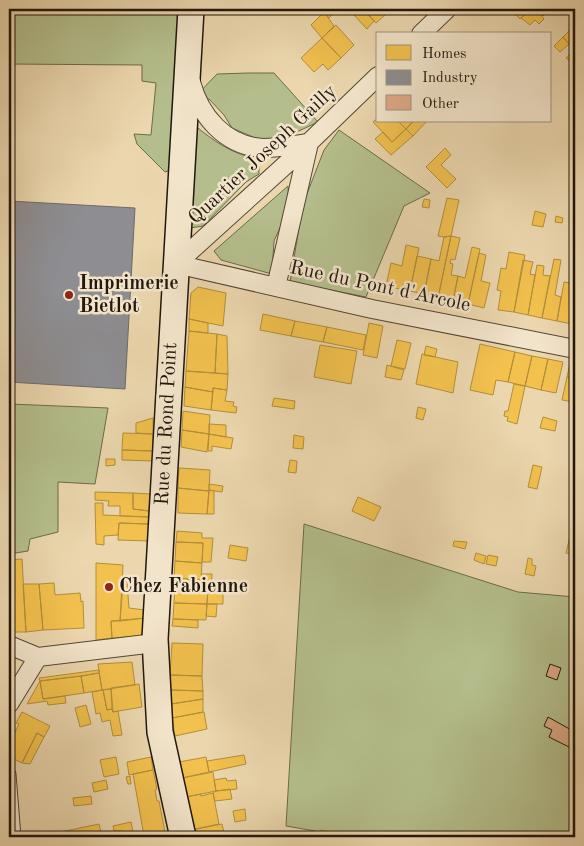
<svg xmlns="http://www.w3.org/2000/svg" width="584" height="846" font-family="'Old Standard TT',serif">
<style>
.green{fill:#b4be8c;stroke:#6a6a4c}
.homes{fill:#f2c14e;stroke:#b38e3a}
.industry{fill:#8d8d92;stroke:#6d6a6a}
.building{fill:#dea986;stroke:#21170d}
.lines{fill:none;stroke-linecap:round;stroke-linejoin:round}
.lane-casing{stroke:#544735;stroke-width:11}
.street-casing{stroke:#544735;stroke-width:20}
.secondary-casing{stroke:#21170d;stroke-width:28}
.lane{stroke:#f2e4ca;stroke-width:9}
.street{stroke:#f2e4ca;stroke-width:18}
.secondary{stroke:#f2e4ca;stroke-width:25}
.poi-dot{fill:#8f2418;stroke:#f2e4ca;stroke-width:2}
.labels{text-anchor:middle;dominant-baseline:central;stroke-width:5;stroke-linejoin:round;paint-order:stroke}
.street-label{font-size:20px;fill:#21170d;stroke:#f2e4ca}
.poi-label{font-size:20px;font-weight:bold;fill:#21170d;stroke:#f2e4ca;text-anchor:start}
</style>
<rect width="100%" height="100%" fill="#ebd6ad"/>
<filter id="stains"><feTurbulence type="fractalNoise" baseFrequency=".004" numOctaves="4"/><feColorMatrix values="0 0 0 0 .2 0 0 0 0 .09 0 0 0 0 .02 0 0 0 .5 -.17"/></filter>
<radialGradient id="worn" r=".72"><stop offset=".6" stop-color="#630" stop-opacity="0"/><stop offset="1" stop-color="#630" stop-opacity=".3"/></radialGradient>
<path class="green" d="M9 9H184L174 169 165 172 137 144 134 134 151 135 156 83 142 81V65L9 64Z
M248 73H274L318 122 284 138 260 140 232 128 224 115 209 99 195 97 217 74Z
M193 124C215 142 229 152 256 159L259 167V174L246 182 203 226 190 228Z
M339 130 430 193 404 206 366 297 290 282 303 204 324 150Z
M288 186 289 208 274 241 272 274 221 260 214 251Z
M9 404 108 408 95 484 58 482V532L30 539 28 551 9 554Z
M304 524 518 592 575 597V837H350L286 826Z"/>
<path class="homes" d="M278 9H289L283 15Z
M321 9H338L329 18Z
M359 9H363L374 21 367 29 353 14Z
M363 9H382L386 14 376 23Z
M382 9H392L386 14Z
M510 9H531L520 19Z
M531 9H537L544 19 539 24 535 20 530 25 521 18Z
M537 9H550L543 16Z
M324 12 334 26 322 38 311 25Z
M336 25 354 45 341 58 322 38Z
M572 28 575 31V38L569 44 563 37Z
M563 37 569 44 560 52 554 46Z
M322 38 341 58 328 70 323 64 314 72 301 58Z
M573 51 575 54V60L572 63 566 58Z
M378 118V121H398L406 129 392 142 373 122Z
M398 121H413L406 129Z
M414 121H427L413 136 406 129Z
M406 129 413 136 391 155 375 139 383 132 392 142Z
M445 148 451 155 441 165 456 179 447 188 426 167Z
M447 198 459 200 451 236 444 237 438 236Z
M424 199 430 200 429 208 422 207Z
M535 211 546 214 543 227 532 225Z
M556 216 563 218 562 223 555 222Z
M451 236 438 298 424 294 431 259 439 261 444 237Z
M451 236 460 238 455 260 451 259 450 263 453 264 451 275 458 276 453 301 438 298Z
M406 245 419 248 410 291 386 286 391 263 402 266Z
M472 247 480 249 468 304 453 301 458 276 465 278Z
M509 252 525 255 514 312 498 310 501 291 497 290 501 268 506 269Z
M479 253 486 255 481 281 490 283 484 308 468 304Z
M417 256 431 259 424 294 410 291Z
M554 259 561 260 555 295 561 297 557 321 542 318Z
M523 260 533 262 530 274 535 275 528 315 514 312Z
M575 263V307L572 324 557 321 564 282 571 283Z
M537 265 544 266 543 275 550 276 542 318 528 315Z
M198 287 226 293 223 326 189 319 191 293Z
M575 307V324H572Z
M263 314 295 321 291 336 260 330Z
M189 319 208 323V333L189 331Z
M295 321 327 327 323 342 291 336Z
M369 323 383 326 377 358 363 355Z
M327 327 366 335 363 350 323 342Z
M189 331 217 334 215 373 186 371Z
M217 334 227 336 228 374 215 373Z
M397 340 411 343 405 369 391 366Z
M480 344 515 352 508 382 496 380 493 395 470 390Z
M320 345 357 351 351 384 314 377Z
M426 346 437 349 435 357 424 355Z
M515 352 532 356 525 386 508 382Z
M422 354 458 362 453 393 416 384Z
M532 356 548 359 541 390 525 386Z
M548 359 563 362 556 393 541 390Z
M570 363 575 364V379L567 377Z
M387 365 404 370 401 380 385 377Z
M186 371 228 374 227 390 213 388V392L185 387Z
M567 377 575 379 574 402 562 400Z
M514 384 525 386 517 424 507 421 508 417 504 416 505 411H508Z
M185 387 213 392 211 410 184 406Z
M213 388 227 390 225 401 234 402 233 406 237 407 236 413 211 410Z
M274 398 295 401 294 409 272 406Z
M418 407 426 409 423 420 416 418Z
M183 411 210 415 209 434 182 430Z
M543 417 557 421 555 431 540 428Z
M153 418V434L136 433V423Z
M209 424 226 425V437L209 434Z
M182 430 209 434 207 452 181 447Z
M123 433 153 434V451L122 450Z
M209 434 233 438 231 449 212 446V451H208Z
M294 435 304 437 303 449 293 448Z
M122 450 153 451V461L122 460Z
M106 459H115V465L106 466Z
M290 460 297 461 296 473 288 472Z
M533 465 542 467 537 489 528 487Z
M179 468 210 470 209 491 178 488Z
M209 484 223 486 222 492 209 490Z
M178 488 209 491 207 514 178 513Z
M209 490 214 491V514H207Z
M95 492 133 493V509L149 511V517L120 516V506H108L109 501 95 500Z
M133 493 150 494 149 511 133 509Z
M358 497 381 507 374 521 352 511Z
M95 503H103V515L149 517 148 524 119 523 118 535 104 536V545L96 544Z
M119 523 149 524V541L118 540Z
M177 531 202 533V538H213L211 562H202L203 543 176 542Z
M571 532 575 533V555L566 553Z
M454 541 467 542 465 549 453 546Z
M176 542 203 543 202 563 175 561Z
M230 545 248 548 246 561 228 558Z
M476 553 486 556 484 564 474 560Z
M488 555 498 557 496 566 486 564Z
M528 558 532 559V565L536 566 534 576 525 574Z
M22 559 26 632H9V560Z
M175 561 202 563 201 580 174 578Z
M96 563 123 565 120 621H111L112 638 96 640Z
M202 574H212L211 589 208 587 173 586 174 578 201 580Z
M127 582 129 608 145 610V618L120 621 123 583Z
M54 583 55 595 80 593 81 602 83 601 84 628 43 630 39 584Z
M23 584H39L43 630 26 632Z
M175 586 208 587 207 604 174 603Z
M223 588V604H207L208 589Z
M174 603 207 604 206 620 173 619Z
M207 604H217L216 617 206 616Z
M145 618 144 632 140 636 112 638 111 621Z
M173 619 198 620V628L172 626Z
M172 643 203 644 202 676 170 675Z
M132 662 135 685 102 690 98 664Z
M99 670V673L81 676 40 681 39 678Z
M99 673 102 690 84 693 81 676Z
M170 675 202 676 203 691 171 690Z
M81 676 84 693 43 699 40 681Z
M40 681 43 699 65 696 66 703 48 705 47 701 27 704Z
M139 684 142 707 113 712 111 688Z
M111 689 112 709 107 710 103 690Z
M103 690 107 710 112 709 113 712 118 711 122 735 113 736 110 720 102 722 100 713 96 714 92 692Z
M171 690 203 691V699L171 704Z
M203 699V712L172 718 171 704Z
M86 705 91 724 80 727 75 708Z
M22 712 50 726 44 737 37 733 22 763 9 757V745L19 724 16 723Z
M204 712 207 729 175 736 172 718Z
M37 733 44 737 30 764 22 763Z
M244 755 246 764 209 772 207 761Z
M116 757 119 774 104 777 100 760Z
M151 757 153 770 129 775 127 762Z
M206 757 209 772 182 778 179 762Z
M153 770 157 789 155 790 157 801H159L165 832 144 836 133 774Z
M213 772 216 791 186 797 182 778Z
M130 776 131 784H128L126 777Z
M226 778 227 781 236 780 237 789 216 791 214 780Z
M106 780 108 789 94 792 92 783Z
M230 789 232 799 215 801 213 793 216 791Z
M213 793 219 824 191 830 186 797 201 794V796Z
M91 796 92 804 74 806 73 798Z
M245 809 246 820 235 822 233 811Z
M131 822 134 837H123L122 831H114L113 826Z
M99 824 102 837H36Z
M222 824 225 837H193L191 830Z
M320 830 332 832V837H319Z"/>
<path class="industry" d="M9 201 135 208 125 389 9 382Z"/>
<path class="building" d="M550 664 561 668 557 680 546 676Z
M548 717 575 732V739L571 748 549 737 552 730 544 726Z"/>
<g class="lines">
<g class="lane-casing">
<path id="lane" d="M9 772 11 774 16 837"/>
</g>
<g class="street-casing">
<path id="street" d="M421 34 447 9
M191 82C200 116 225 146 263 148 278 148 294 145 309 143L276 287
M176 264 372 309 575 349
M176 264 293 158 378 76
M9 645 38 657 155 643
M9 704 38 657"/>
</g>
<g class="secondary-casing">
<path id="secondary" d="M183 837 160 732 155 639 191 9"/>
</g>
<use href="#lane" class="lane"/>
<use href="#street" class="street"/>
<use href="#secondary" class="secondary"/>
</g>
<g class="poi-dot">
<circle cx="69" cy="295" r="5"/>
<circle cx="109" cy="587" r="5"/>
</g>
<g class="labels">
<g class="street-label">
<text transform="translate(263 155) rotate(-43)">Quartier Joseph Gailly</text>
<text transform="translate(380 287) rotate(12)">Rue du Pont d'Arcole</text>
<text transform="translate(167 424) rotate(-87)">Rue du Rond Point</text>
</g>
<g class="poi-label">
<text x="79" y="284">Imprimerie<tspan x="79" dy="23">Bietlot</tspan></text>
<text x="119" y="587">Chez Fabienne</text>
</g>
</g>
<rect width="584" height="846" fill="none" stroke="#ebd6ad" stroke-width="30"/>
<rect x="10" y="10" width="564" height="826" fill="none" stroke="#21170d" stroke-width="2.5"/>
<rect x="15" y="15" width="554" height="816" fill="none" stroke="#21170d"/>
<rect x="376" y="32" width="175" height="90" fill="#f2e4ca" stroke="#9e927e"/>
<rect x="386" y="45" width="25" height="15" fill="#f2c14e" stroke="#9e927e"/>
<text x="422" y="58" font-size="15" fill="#21170d">Homes</text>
<rect x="386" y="70" width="25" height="15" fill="#8d8d92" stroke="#9e927e"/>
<text x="422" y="82" font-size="15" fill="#21170d">Industry</text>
<rect x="386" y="95" width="25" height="15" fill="#dea986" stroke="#9e927e"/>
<text x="422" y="108" font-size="15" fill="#21170d">Other</text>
<rect width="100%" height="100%" filter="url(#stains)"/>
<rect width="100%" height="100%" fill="url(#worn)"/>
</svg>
